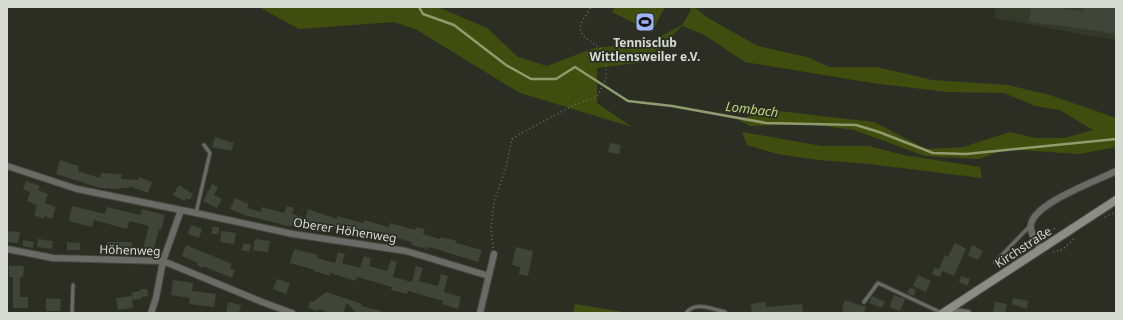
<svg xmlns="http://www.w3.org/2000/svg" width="1123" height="320" font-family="'Noto Sans',sans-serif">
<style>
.built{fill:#353929}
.green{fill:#414d0e}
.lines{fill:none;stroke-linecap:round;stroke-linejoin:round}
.stream{stroke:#909b6e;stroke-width:2.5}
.building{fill:#414439}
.lane-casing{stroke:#474940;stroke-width:5}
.street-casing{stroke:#474940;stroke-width:8}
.secondary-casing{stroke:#474940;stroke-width:10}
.path{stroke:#6d6f66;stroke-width:1.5;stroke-dasharray:1 3;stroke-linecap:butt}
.lane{stroke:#6a6b66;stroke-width:3}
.street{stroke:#6a6b66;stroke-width:6}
.secondary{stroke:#8c8e86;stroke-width:8}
.labels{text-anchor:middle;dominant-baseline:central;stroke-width:3.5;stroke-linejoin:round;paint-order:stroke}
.poi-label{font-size:12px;font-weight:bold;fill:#d7d9d3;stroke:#2c2e24}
.street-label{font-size:12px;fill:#d7d9d3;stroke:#2c2e24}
.water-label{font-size:13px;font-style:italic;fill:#bed47b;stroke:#2c2e24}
</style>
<rect width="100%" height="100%" fill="#2c2e24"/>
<path class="built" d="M996 7H1116V40L994 18Z"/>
<path class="green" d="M259 7H438L487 28 518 57 547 66 594 48 648 43 682 25 691 10 689 7H694L708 18 758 46 807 57 829 67H877L932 80 1008 85 1050 95 1116 118V147L1079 154 1007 149 979 159 925 156 854 130 808 124 750 126 737 119 779 111 874 122 926 149 963 147 1010 132 1036 138H1065L1093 130 1060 110 1035 106 1004 93 947 92 872 83 745 62 703 34 682 26 645 62 597 68V103L632 127 520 93 417 30 394 22 299 29Z
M615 7H665L652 32 612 12Z
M742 132 822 146H869L903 155 980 167 982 178 870 164 819 160 777 154 747 145Z
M575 304 629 313H573Z"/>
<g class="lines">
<path class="stream" d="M419 7 423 14 454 25 506 65 531 79H556L575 67 628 101 672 106 766 123 856 125 879 132 933 153 966 154 1116 139"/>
</g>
<path class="building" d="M1035 7H1051L1083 11V7H1103L1116 9V34L1071 27 1029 22 1031 8H1035Z
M215 137 234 143 231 151 212 147Z
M610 143 621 145 619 154 608 152Z
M60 160 79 166 78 171 100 178 101 173 122 174 121 179 138 180 139 177 152 182 148 193 129 186V188H121V189L100 188 56 174Z
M26 181 40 186 38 190 48 194 45 203 56 207 52 219 45 216 44 219 34 215 37 205 27 201 30 192 23 189Z
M212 184 218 187 214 195 222 199 217 208 211 205V204V205L203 201Z
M179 185 193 194 190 200 186 198 185 201 173 195Z
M235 198 249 204 247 208 261 212 262 207 284 213 287 206 294 208 292 214 303 217 301 224 294 222 292 227 244 215 230 209Z
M72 206 105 214 107 207 140 215 142 209 165 215 161 230 159 229 153 252 143 249 149 226 129 221 127 229 94 220 92 227 69 221Z
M308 209 337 219V216L363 223 364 220 389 227 390 223 415 230 416 227 425 229 423 234 440 239 441 237 457 241 456 243 482 250 478 262 436 249 428 247 427 249 411 245 412 242 385 235 384 238 358 232V234L333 228 332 230 323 227V228L304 223Z
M191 225 202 229 199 238 188 234Z
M212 227H219V234H212Z
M7 231 20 232 18 243 7 242Z
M221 231 236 233 234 244 220 242Z
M38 239 53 241 52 249 37 247Z
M255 239 270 241 268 252 253 250Z
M23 240 34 242 33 248 23 246Z
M67 242 80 243V250H67Z
M107 242H132V249H127V252H107Z
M244 243 251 245 249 252 241 250Z
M955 243 966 249 954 276 942 271 940 277 932 274 935 267 939 269 945 255 948 257Z
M186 245 232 264 230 268 235 270 232 278 203 266V268L197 265 198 263 182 256Z
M972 245 983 251 978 260 968 255Z
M516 247 533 251 528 276 519 274 520 267 512 265Z
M294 249 318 255 317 258 335 263 338 252 345 254 342 263 360 268 364 256 371 258 369 266 387 271 391 260 397 262 393 277 412 282 416 266 423 268 419 281 438 286 441 274 448 276 444 292 461 297 458 309 442 304 443 301 408 291 407 294 391 290 392 287 357 277 356 281 330 273V276L314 271 315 270 290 263Z
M9 266H24L23 277H20V297H28V308H13V277H9Z
M918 275 931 281 926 292 913 286Z
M961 276 970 279 967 286 959 282Z
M277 279 290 283 286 294 273 289Z
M173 280 193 283 192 291 216 294 214 307 189 304 190 298 171 295Z
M910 287 916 290 914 296 907 293Z
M140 289H147L148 296 141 297 142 299 133 300 131 293 140 291 141 296Z
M326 292 362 304 361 306 381 311 380 313H356L347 303 343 313H330L318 309V311L308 308 310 301 313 302Z
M894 295 905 299 900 311 889 307Z
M132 296 133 308 118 310 116 298Z
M872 296 885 302 882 308 869 303Z
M46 298 61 299 60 311H46Z
M1013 298 1028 301 1027 309 1012 304Z
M845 300 866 307 864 313H849L842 311Z
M228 302 241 305 239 313H226Z
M766 302V307L802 304 803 313H752L751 304Z
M995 302 1007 304 1005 313 993 312Z"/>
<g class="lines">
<g class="lane-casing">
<path id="lane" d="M196 213 210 153 204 145
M995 262 1030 226
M864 302 878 283 942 313
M72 313 73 285
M686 313C696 301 711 309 725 312L726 313"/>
</g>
<g class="street-casing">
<path id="street" d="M7 166 77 189 196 213 293 234 406 251 489 276
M7 249 53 258 163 261 262 302 292 313
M1041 249C1037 242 1029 233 1031 224 1036 202 1097 181 1116 171
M948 310 968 313
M151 313 156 298 163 261 181 210
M480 313 494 254"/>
</g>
<g class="secondary-casing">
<path id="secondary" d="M943 313 1116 200"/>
</g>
<path class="path" d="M1105 217 1116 212
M1041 237 1054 228 1055 230
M493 248 491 228 494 202 506 168 512 139 520 134 576 104 597 97 606 79V53L582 35 580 25 591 7
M1053 252C1063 251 1069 245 1075 237"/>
<use href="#lane" class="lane"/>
<use href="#street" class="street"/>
<use href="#secondary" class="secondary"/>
</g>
<defs>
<g id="stadium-square" transform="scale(1)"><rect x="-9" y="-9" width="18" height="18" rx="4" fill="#9db4fd" stroke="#2c2e24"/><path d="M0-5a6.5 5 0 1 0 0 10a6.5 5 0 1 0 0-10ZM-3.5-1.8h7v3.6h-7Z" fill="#111"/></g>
</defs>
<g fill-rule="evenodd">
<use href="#stadium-square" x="645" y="22"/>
</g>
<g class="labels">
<g class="poi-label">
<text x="645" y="42">Tennisclub<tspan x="645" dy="14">Wittlensweiler e.V.</tspan></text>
</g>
<g class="street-label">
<text transform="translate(345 230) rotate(9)">Oberer Höhenweg</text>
<text transform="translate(1023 247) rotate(-33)">Kirchstraße</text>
<text transform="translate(130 250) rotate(2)">Höhenweg</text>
</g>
<g class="water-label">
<text transform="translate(752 109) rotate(7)">Lombach</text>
</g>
</g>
<rect width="1123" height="320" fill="none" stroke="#d7d9d3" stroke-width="16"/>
</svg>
